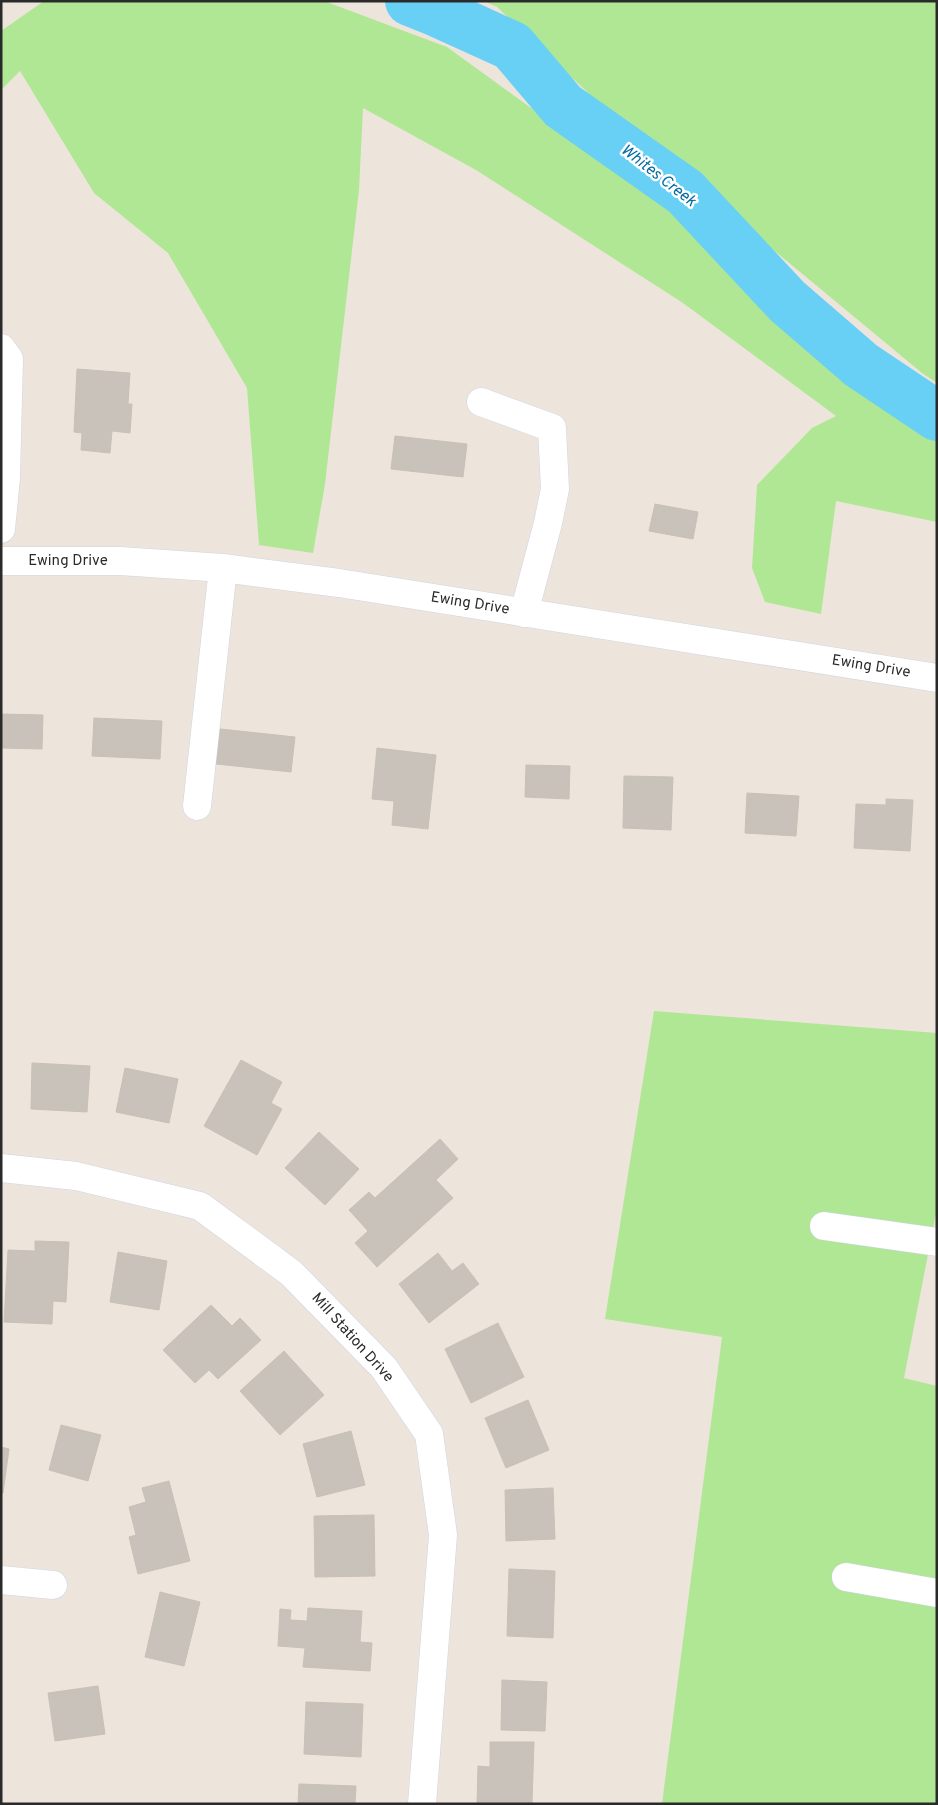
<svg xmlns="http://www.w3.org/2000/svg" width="938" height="1805" font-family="Overpass,sans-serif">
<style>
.green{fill:#b0e794}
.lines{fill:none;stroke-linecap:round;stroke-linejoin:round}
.river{stroke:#68cff5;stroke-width:50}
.building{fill:#c8c2ba;stroke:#c8c1b4}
.minor-casing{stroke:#d0d4e4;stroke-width:29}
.minor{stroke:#fff;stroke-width:28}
.labels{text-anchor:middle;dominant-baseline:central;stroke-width:5;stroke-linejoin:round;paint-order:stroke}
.street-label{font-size:15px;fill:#2a2a2a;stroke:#fff}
.water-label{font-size:16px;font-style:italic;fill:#066ca1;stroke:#fff}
</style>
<rect width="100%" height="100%" fill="#ede5db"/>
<path class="green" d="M44 1H324L447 47 672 210 882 400 937 434V522L836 501 821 614 765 602 752 568 757 485 812 428 836 416 683 303 476 170 363 108 359 190 325 484 313 553 259 545 247 388 168 253 94 193 20 71 1 90V31Z
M484 1H937V383L922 373 619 122 497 7Z
M654 1011 937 1033V1208L904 1378 937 1386V1804H662L722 1337 605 1319Z"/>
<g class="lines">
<path class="river" d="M410 1 435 11 512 46 563 106 685 192 787 301 861 365 937 416"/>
</g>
<path class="building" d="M77 369 130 373 128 404H132L130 433 112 431 110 453 81 450 82 433 74 432Z
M395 436 467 444 463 477 391 469Z
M655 504 698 512 693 539 649 531Z
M1 714 43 715 42 749 1 748Z
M94 718 162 721 160 759 92 756Z
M211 728 295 737 291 772 207 763Z
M377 748 436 755 428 829 392 825 394 801 372 799Z
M526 765 570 766 569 799 525 797Z
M624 776 673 777 671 830 623 828Z
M747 793 799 796 796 836 745 833Z
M886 799 913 800 910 851 854 848 856 804 886 805Z
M241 1060 282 1082 271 1103 282 1109 257 1155 204 1126Z
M32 1063 90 1066 87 1112 31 1109Z
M125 1068 178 1079 169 1123 116 1112Z
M319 1132 359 1169 325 1205 285 1168Z
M440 1139 458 1159 436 1180 453 1198 377 1267 355 1243 368 1231 349 1210 369 1192 375 1198Z
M35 1241 69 1242 66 1302 53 1301 52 1324 4 1322 8 1250 35 1251Z
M118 1252 167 1261 159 1310 110 1302Z
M438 1253 452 1271 463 1263 479 1284 429 1323 399 1284Z
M211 1305 232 1326 240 1318 261 1340 218 1379 209 1370 195 1383 163 1350Z
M498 1323 524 1377 471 1403 445 1349Z
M284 1351 324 1395 280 1435 240 1391Z
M528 1400 549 1450 506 1468 485 1418Z
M61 1425 101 1435 88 1481 49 1470Z
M351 1431 365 1485 317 1497 303 1444Z
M1 1447 9 1449 3 1493H1Z
M169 1481 190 1561 138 1574 129 1537 136 1535 129 1507 146 1502 142 1488Z
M553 1488 555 1539 506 1541 505 1490Z
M374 1515 375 1576 315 1577 314 1516Z
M509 1569 555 1571 553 1638 507 1636Z
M160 1592 200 1602 184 1666 145 1657Z
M308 1608 362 1611 360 1642 372 1643 370 1671 303 1667 305 1648 278 1646 280 1609 291 1610 290 1620 307 1621Z
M502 1680 547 1682 545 1731 501 1730Z
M98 1686 105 1734 55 1741 48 1693Z
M306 1702 363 1704 361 1757 304 1754Z
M490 1742H534L532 1804H477L478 1766 490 1767Z
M299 1784 356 1786 355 1804H298Z"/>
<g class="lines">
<g class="minor-casing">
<path id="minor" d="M1 348 9 359 6 478 1 529
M481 402 552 428 555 489 548 523 524 613
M1 561H120L223 568 339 583 937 678
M197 806 223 568
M1 1168 76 1176 200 1206 291 1273 384 1368 429 1434 443 1535 422 1804
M824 1226 937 1242
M846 1577 937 1593
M1 1580 53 1585"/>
</g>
<use href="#minor" class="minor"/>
</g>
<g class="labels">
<g class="street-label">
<text x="68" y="561">Ewing Drive</text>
<text transform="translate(470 604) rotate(9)">Ewing Drive</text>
<text transform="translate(871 667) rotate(9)">Ewing Drive</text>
<text transform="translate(352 1338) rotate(48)">Mill Station Drive</text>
</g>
<g class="water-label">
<text transform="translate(658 176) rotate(38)">Whites Creek</text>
</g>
</g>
<rect width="938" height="1805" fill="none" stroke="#2a2a2a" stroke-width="5"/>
</svg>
